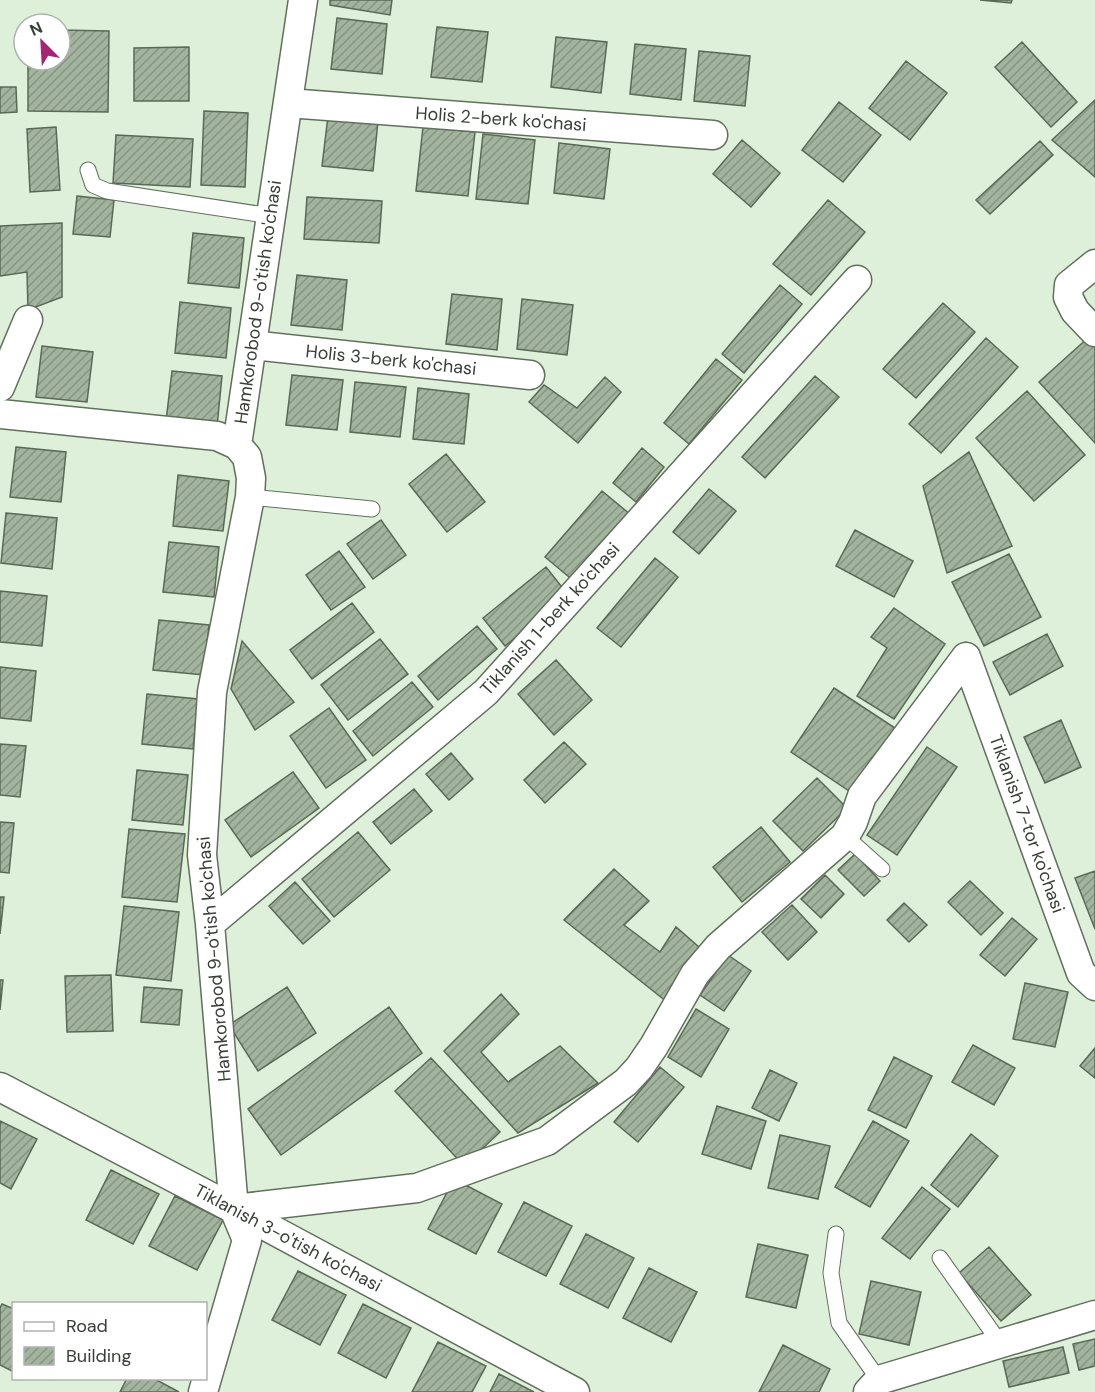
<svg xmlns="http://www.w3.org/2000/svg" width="1095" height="1392" font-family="'DM Sans',sans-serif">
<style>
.building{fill:url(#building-hatch);stroke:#5a6956;stroke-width:1.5}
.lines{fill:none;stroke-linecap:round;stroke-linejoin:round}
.service-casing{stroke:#61705d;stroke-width:17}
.minor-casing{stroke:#61705d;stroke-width:31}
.service{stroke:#fff;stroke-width:15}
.minor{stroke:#fff;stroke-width:28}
.labels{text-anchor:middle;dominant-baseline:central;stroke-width:5;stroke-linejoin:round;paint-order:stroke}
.street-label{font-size:18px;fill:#383f37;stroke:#fff}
</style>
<defs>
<pattern id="building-hatch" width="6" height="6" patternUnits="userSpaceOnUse" patternTransform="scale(1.5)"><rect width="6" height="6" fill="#a3b49e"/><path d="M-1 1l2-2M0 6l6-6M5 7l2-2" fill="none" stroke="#869482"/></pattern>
</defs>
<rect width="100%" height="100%" fill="#def0da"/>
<path class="building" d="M330 0H392L390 15 330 5Z
M980 0H1012L1011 3Z
M337 18 387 24 382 74 331 69Z
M437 27 488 32 482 82 431 77Z
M60 30 109 31 108 112 28 111V60H60Z
M556 37 607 42 601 93 551 87Z
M1022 42 1077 102 1051 127 995 67Z
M635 44 686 49 681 100 630 94Z
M189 47V101H134V48Z
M699 51 750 56 745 106 694 101Z
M906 61 947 93 910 140 869 108Z
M0 87H16L17 112 0 113Z
M1095 100V177L1052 140Z
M839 102 881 135 843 182 802 150Z
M204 111 248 113 245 187 201 185Z
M328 116 378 121 373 171 322 166Z
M56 127 60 190 30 192 27 129Z
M423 127 475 132 468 196 416 191Z
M483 134 535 140 528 204 476 199Z
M116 135 193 139 190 187 113 183Z
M742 140 780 173 751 207 713 174Z
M1040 141 1053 155 990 214 976 200Z
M559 143 610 149 604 199 554 193Z
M77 196 114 200 110 237 73 234Z
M307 197 382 201 379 243 304 239Z
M828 200 865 232 811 295 773 264Z
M62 223V297L28 310 27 272 0 276V226Z
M193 233 244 238 239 288 188 283Z
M297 275 347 280 342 330 291 325Z
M780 285 802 304 744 373 722 354Z
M452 294 502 299 497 350 446 344Z
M522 299 573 305 567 355 517 349Z
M180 302 231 308 226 358 175 353Z
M943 303 975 332 916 398 883 369Z
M1090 336 1095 341V443L1039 382Z
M986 338 1018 367 941 453 909 424Z
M42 346 93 352 87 402 36 397Z
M716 359 742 380 689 444 664 423Z
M172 371 222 376 217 427 166 421Z
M292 375 343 380 337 430 286 425Z
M815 376 839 397 765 478 742 457Z
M605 377 621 392 578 443 529 402 544 385 577 408Z
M355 382 406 387 400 437 350 432Z
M418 388 469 394 464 444 413 439Z
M1027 391 1085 455 1034 501 976 438Z
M16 447 66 452 61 502 10 497Z
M642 448 664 467 636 502 613 483Z
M969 452 1012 546 947 573 923 486Z
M446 454 485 502 447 532 409 484Z
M178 475 229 481 223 531 173 526Z
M709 489 736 511 699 554 673 532Z
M602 491 631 515 575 582 545 557Z
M6 513 57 518 52 569 1 563Z
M381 520 406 555 373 579 347 544Z
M855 530 913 561 894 597 836 566Z
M169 542 219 547 214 597 163 592Z
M339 551 365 587 331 610 306 575Z
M1009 554 1041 617 984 646 952 582Z
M655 558 678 577 621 647 597 628Z
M546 567 569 596 505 646 483 618Z
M0 591 47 596 42 646 0 642Z
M352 603 374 632 312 679 290 650Z
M894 608 945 644 894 719 857 696 887 648 871 637Z
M159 620 209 625 204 675 153 670Z
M477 626 497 649 438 700 418 676Z
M1047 634 1063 666 1010 695 993 662Z
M380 639 408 674 348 720 321 685Z
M242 641 294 702 255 730 231 689Z
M556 660 592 700 554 735 518 694Z
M0 667 36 671 31 721 0 718Z
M412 682 433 707 373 756 353 731Z
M834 688 898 730 855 795 791 752Z
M147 694 198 699 193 749 142 744Z
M329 708 366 760 326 788 290 736Z
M1061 720 1081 767 1045 783 1024 737Z
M564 742 586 764 545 803 524 780Z
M0 744 26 746 20 797 0 795Z
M927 747 957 767 897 855 867 835Z
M451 753 473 779 449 800 426 774Z
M137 770 188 775 183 825 132 820Z
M293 772 319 808 251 857 225 820Z
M817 778 847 808 803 851 773 821Z
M414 789 432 811 391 844 373 822Z
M0 822 14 823 9 873 0 872Z
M761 827 790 862 742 902 713 867Z
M129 829 185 834 177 902 122 897Z
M358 832 390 870 334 917 302 879Z
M855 854 880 881 864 896 838 870Z
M614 869 649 901 624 925 660 952 676 927 707 954 667 1002 564 920Z
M1095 871V929L1075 878Z
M825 875 844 894 821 918 801 899Z
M970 881 1003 913 981 935 948 902Z
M295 882 330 921 303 944 269 906Z
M0 897H4L0 934Z
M904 903 927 925 909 942 887 920Z
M792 905 817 932 788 960 762 932Z
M124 906 179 912 171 981 116 975Z
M1012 918 1037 939 1005 976 980 955Z
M728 955 751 971 724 1011 700 995Z
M111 975 113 1031 67 1032 65 976Z
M0 980H3L0 1010Z
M1025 983 1068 992 1055 1047 1013 1039Z
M144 987 182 990 179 1025 141 1022Z
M287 987 316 1033 258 1071 229 1025Z
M501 994 519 1014 481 1052 508 1082 560 1046 598 1083 518 1133 444 1051Z
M389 1007 422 1053 281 1155 248 1109Z
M696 1009 729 1029 701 1077 668 1057Z
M973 1045 1015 1068 994 1105 952 1082Z
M1095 1048V1078L1080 1066Z
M894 1057 932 1076 906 1128 868 1110Z
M431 1058 500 1132 464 1166 395 1091Z
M660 1067 684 1087 638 1142 614 1122Z
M770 1070 797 1083 779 1121 752 1108Z
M717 1106 766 1121 751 1169 702 1154Z
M0 1121 37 1139 11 1189 0 1183Z
M873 1121 909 1141 870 1207 835 1187Z
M971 1134 998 1156 958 1207 931 1185Z
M780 1135 830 1146 818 1199 768 1188Z
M111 1170 159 1194 133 1244 86 1220Z
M454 1179 502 1204 476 1254 428 1229Z
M922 1187 950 1209 910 1259 882 1238Z
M175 1196 223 1220 197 1270 149 1246Z
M524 1202 572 1226 546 1276 498 1252Z
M586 1234 634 1258 608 1308 560 1284Z
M758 1244 808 1255 796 1308 746 1297Z
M989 1247 1031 1295 1001 1321 959 1273Z
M649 1268 697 1292 671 1342 623 1318Z
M298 1271 346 1295 320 1345 272 1320Z
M871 1281 921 1292 909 1345 859 1334Z
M2 1304 14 1309V1372L0 1365V1308Z
M363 1304 411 1328 386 1378 338 1353Z
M1095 1339V1366L1079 1370 1073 1344Z
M438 1342 486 1366 472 1392H412Z
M783 1345 830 1369 819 1392H759Z
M1063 1347 1069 1373 1009 1387 1003 1361Z
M499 1374 534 1392H490Z
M127 1378H153L179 1392H120Z"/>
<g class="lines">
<g class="service-casing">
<path id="service" d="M88 170 93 185 107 191 271 216
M250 497 372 509
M845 836 882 869
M836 1234 831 1273 839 1323 879 1380
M940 1258 1000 1343"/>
</g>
<g class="minor-casing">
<path id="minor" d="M288 103 713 135
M1095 264 1069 285 1068 297 1075 311 1095 332
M252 345 530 375
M0 387 28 320
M0 414 217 436 237 445
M966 657 1081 973 1095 986
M210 924 486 692 857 280
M0 1087 234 1209 575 1392
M234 1209 417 1188 547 1141 626 1082 639 1068 654 1046 695 974 718 947 845 836 853 822 862 796 966 657
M203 1392 247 1240 234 1209 210 924 202 855 212 692 250 497 251 478 247 457 237 445 303 0
M868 1392 879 1380 1095 1315"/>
</g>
<use href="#service" class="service"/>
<use href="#minor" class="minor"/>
</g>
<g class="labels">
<g class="street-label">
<text transform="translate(501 119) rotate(4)">Holis 2-berk ko'chasi</text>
<text transform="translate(258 302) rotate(-82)">Hamkorobod 9-o'tish ko'chasi</text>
<text transform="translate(391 360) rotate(6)">Holis 3-berk ko'chasi</text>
<text transform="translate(550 619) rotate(-48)">Tiklanish 1-berk ko'chasi</text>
<text transform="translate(1027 824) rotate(70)">Tiklanish 7-tor ko'chasi</text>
<text transform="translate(214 959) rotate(-95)">Hamkorobod 9-o'tish ko'chasi</text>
<text transform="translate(288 1238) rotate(28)">Tiklanish 3-o'tish ko'chasi</text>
</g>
</g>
<rect x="12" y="1302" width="195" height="78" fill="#ffffff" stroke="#afb2af" stroke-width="1.5"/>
<rect x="24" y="1322" width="30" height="9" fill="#ffffff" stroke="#afb2af" stroke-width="1.5"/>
<text x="66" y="1332" font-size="18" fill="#383f37">Road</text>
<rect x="24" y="1347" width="30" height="18" fill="url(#building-hatch)" stroke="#afb2af" stroke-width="1.5"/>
<text x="66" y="1362" font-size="18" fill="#383f37">Building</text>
<g transform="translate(42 42) rotate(336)"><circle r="28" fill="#ffffff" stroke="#afb2af" stroke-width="1.5"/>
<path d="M0-4.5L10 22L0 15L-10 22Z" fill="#a62472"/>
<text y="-9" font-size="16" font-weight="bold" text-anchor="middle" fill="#383f37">N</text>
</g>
</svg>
